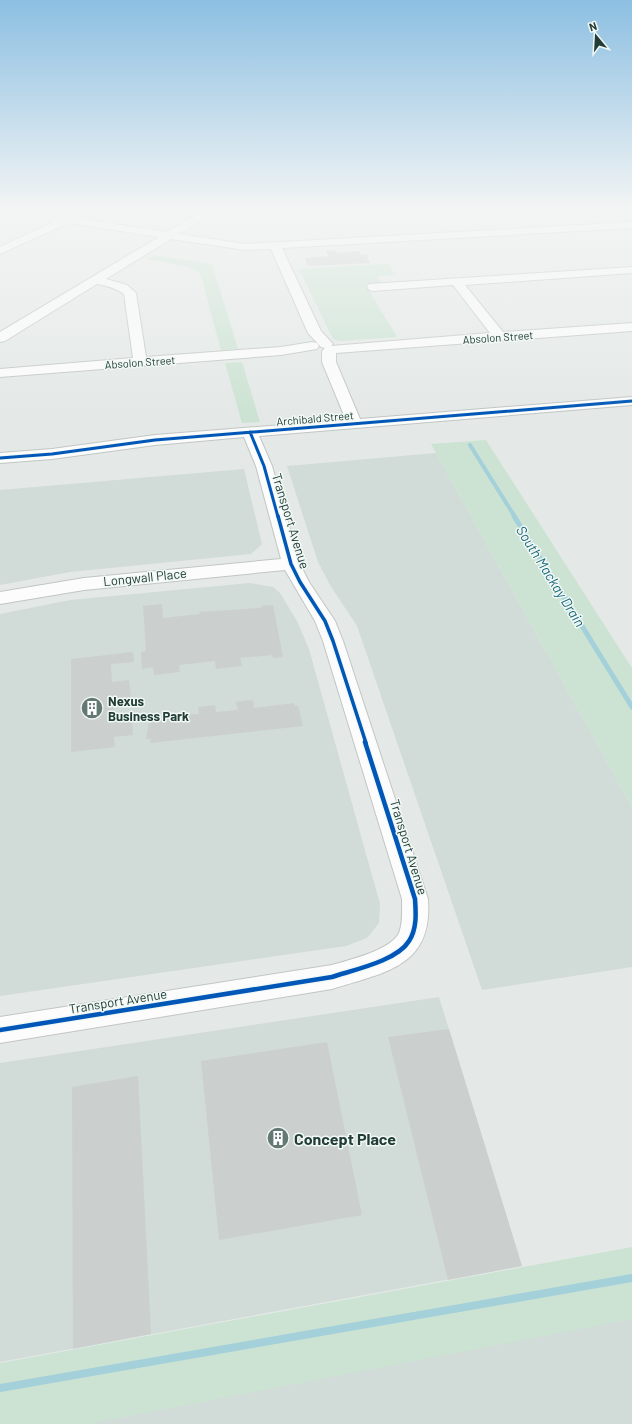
<svg xmlns="http://www.w3.org/2000/svg" width="632" height="1424" font-family="Barlow,sans-serif">
<style>
.built{fill:#d1dbd7}
.green{fill:#cce3d3}
.lines{fill:none;stroke-linecap:round;stroke-linejoin:round}
.stream-far2{stroke:#a3d0d9;stroke-width:4}
.stream-far1{stroke:#a3d0d9;stroke-width:5}
.stream{stroke:#a3d0d9;stroke-width:8}
.building{fill:#cbd0ce}
.minor-casing{stroke:#c1c6c4;stroke-width:2}
.minor{fill:#fbfcfb;fill-rule:evenodd}
.cycleway-far2-casing{stroke:#f1f8f5;stroke-width:4.5}
.cycleway-far1-casing{stroke:#f1f8f5;stroke-width:6}
.cycleway-casing{stroke:#f1f8f5;stroke-width:7}
.cycleway-far2{stroke:#0057b8;stroke-width:3}
.cycleway-far1{stroke:#0057b8;stroke-width:3.5}
.cycleway{stroke:#0057b8;stroke-width:4.5}
.labels{text-anchor:middle;dominant-baseline:central;stroke-width:3;stroke-linejoin:round;paint-order:stroke}
.far-street-label{font-size:11px;fill:#213d36;stroke:#f1f8f5}
.street-label{font-size:13px;fill:#213d36;stroke:#f1f8f5}
.poi-label{font-size:13px;font-weight:bold;fill:#213d36;stroke:#f1f8f5;text-anchor:start}
.water-label{font-size:14px;font-style:italic;fill:#19697a;stroke:#f1f8f5}
.near-poi-label{font-size:16px;font-weight:bold;fill:#213d36;stroke:#f1f8f5;text-anchor:start}
</style>
<rect width="100%" height="100%" fill="#e4e9e7"/>
<path class="built" d="M436 453 632 807V967L482 990 357 626 330 585 318 562 287 466Z
M244 469 262 544 251 554 70 572 0 585V490Z
M250 583 273 587 280 593 297 621 309 649 380 904 379 923 367 938 346 946 0 996V614L70 600Z
M439 997 522 1266 0 1362V1063Z
M632 1318V1424H86Z"/>
<path class="green" d="M154 255 212 264 238 349 221 350 200 272 186 266 147 259Z
M388 264 396 275 377 276 382 283 366 286 397 337 340 341 333 339 299 269Z
M242 362 260 422 242 423 225 363Z
M486 440 632 668V807L431 444Z
M632 1247V1319L88 1424H0V1363Z"/>
<g class="lines">
<path class="stream-far2" d="M470 445 515 517"/>
<path class="stream-far1" d="M514 516 632 707"/>
<path class="stream" d="M0 1388 632 1278"/>
</g>
<path class="building" d="M336 250 337 253 359 251 361 255 366 254 370 263 308 266 305 258 328 256 326 251Z
M162 604 163 618 200 614 199 612 261 608V606L273 605 283 657 273 658 272 655 240 658 242 666 216 669 215 661 179 665 180 672 154 675 153 667 142 669 141 652 146 651 143 606Z
M133 652 134 662 111 664 112 682 129 680 131 697 113 699 114 718 132 716 133 735 114 737 115 747 71 752V659Z
M253 700 254 708 294 703 295 706H298L303 726 150 743 151 739H146L150 717 199 714 198 707 215 705 216 712 238 710 236 702Z
M449 1029 522 1266 448 1280 388 1037Z
M327 1042 362 1215 219 1240 201 1061Z
M138 1076 151 1334 73 1349 72 1087Z"/>
<g class="lines">
<g class="minor-casing">
<path id="minor" d="M202 211H214L179 234 245 244 632 222V228L282 248 321 331 333 344 331 346 490 333 453 285 373 291 369 290 367 287 369 284 632 267V273L465 285 503 332 632 323V331L336 353V362L360 419 632 397V405L259 436 272 466 300 564 309 582 335 621 343 641 428 899C433 967 385 972 332 989L0 1043V1017L332 965C349 960 391 950 399 933 403 923 402 910 402 899L323 641 315 621 285 570 84 590 0 604V592L84 578 281 559 256 466 244 437 155 445 52 459 0 463V453L52 449 155 435 346 420 322 362V351L325 348 321 347 308 333 271 249 245 250 171 239 106 279 127 285 136 293 146 357 281 347 312 342 317 343 319 346 317 349 281 355 0 377V369L133 358 124 294C116 288 107 286 97 284L5 341 0 342V332L159 237 76 224 64 225 0 254V247L55 221 54 219 55 217 70 213 82 216V219L167 232Z"/>
</g>
<use href="#minor" class="minor"/>
<g class="cycleway-far2-casing">
<path id="cycleway-far2" d="M250 432 264 466 278 517
M0 458 52 454 155 440 632 401"/>
</g>
<g class="cycleway-far1-casing">
<path id="cycleway-far1" d="M278 516 291 564 300 582 325 621 333 641 366 743"/>
</g>
<g class="cycleway-casing">
<path id="cycleway" d="M0 1030 332 977C353 970 397 961 409 941 417 929 416 913 415 899L365 742"/>
</g>
<use href="#cycleway-far2" class="cycleway-far2"/>
<use href="#cycleway-far1" class="cycleway-far1"/>
<use href="#cycleway" class="cycleway"/>
</g>
<linearGradient id="sky" x2="0" y2="1"><stop stop-color="#8cbfe2"/><stop offset="0.51" stop-color="#f3f5f4"/><stop offset="1" stop-color="#f3f5f4" stop-opacity="0"/></linearGradient>
<rect width="632" height="410" fill="url(#sky)"/>
<defs>
<g id="building-disc" transform="scale(1.15)"><circle r="9.5" fill="#657974" stroke="#f1f8f5"/><path d="M-4-6H4V6H1V3H-1V6H-4ZM-2.5-4.3h1.7v1.8h-1.7ZM.8-4.3h1.7v1.8H.8ZM-2.5-1h1.7V.8h-1.7ZM.8-1h1.7V.8H.8Z" fill="#fff"/></g>
</defs>
<g fill-rule="evenodd">
<use href="#building-disc" x="92" y="708"/>
<use href="#building-disc" x="278" y="1138"/>
</g>
<g class="labels">
<g class="far-street-label">
<text transform="translate(498 337) rotate(-4)">Absolon Street</text>
<text transform="translate(140 362) rotate(-4)">Absolon Street</text>
<text transform="translate(315 418) rotate(-5)">Archibald Street</text>
</g>
<g class="street-label">
<text transform="translate(291 521) rotate(73)">Transport Avenue</text>
<text transform="translate(145 577) rotate(-6)">Longwall Place</text>
<text transform="translate(409 847) rotate(73)">Transport Avenue</text>
<text transform="translate(118 1001) rotate(-9)">Transport Avenue</text>
</g>
<g class="poi-label">
<text x="108" y="701">Nexus<tspan x="108" dy="15">Business Park</tspan></text>
</g>
<g class="water-label">
<text transform="translate(551 576) rotate(58)">South Mackay Drain</text>
</g>
<g class="near-poi-label">
<text x="294" y="1138">Concept Place</text>
</g>
</g>
<g transform="translate(596 36) rotate(342)" stroke="#f1f8f5" stroke-width="3" paint-order="stroke">
<path d="M0-3L7 15L0 10L-7 15Z" fill="#213d36"/>
<text y="-6" font-size="11" font-weight="bold" text-anchor="middle" fill="#213d36">N</text>
</g>
</svg>
